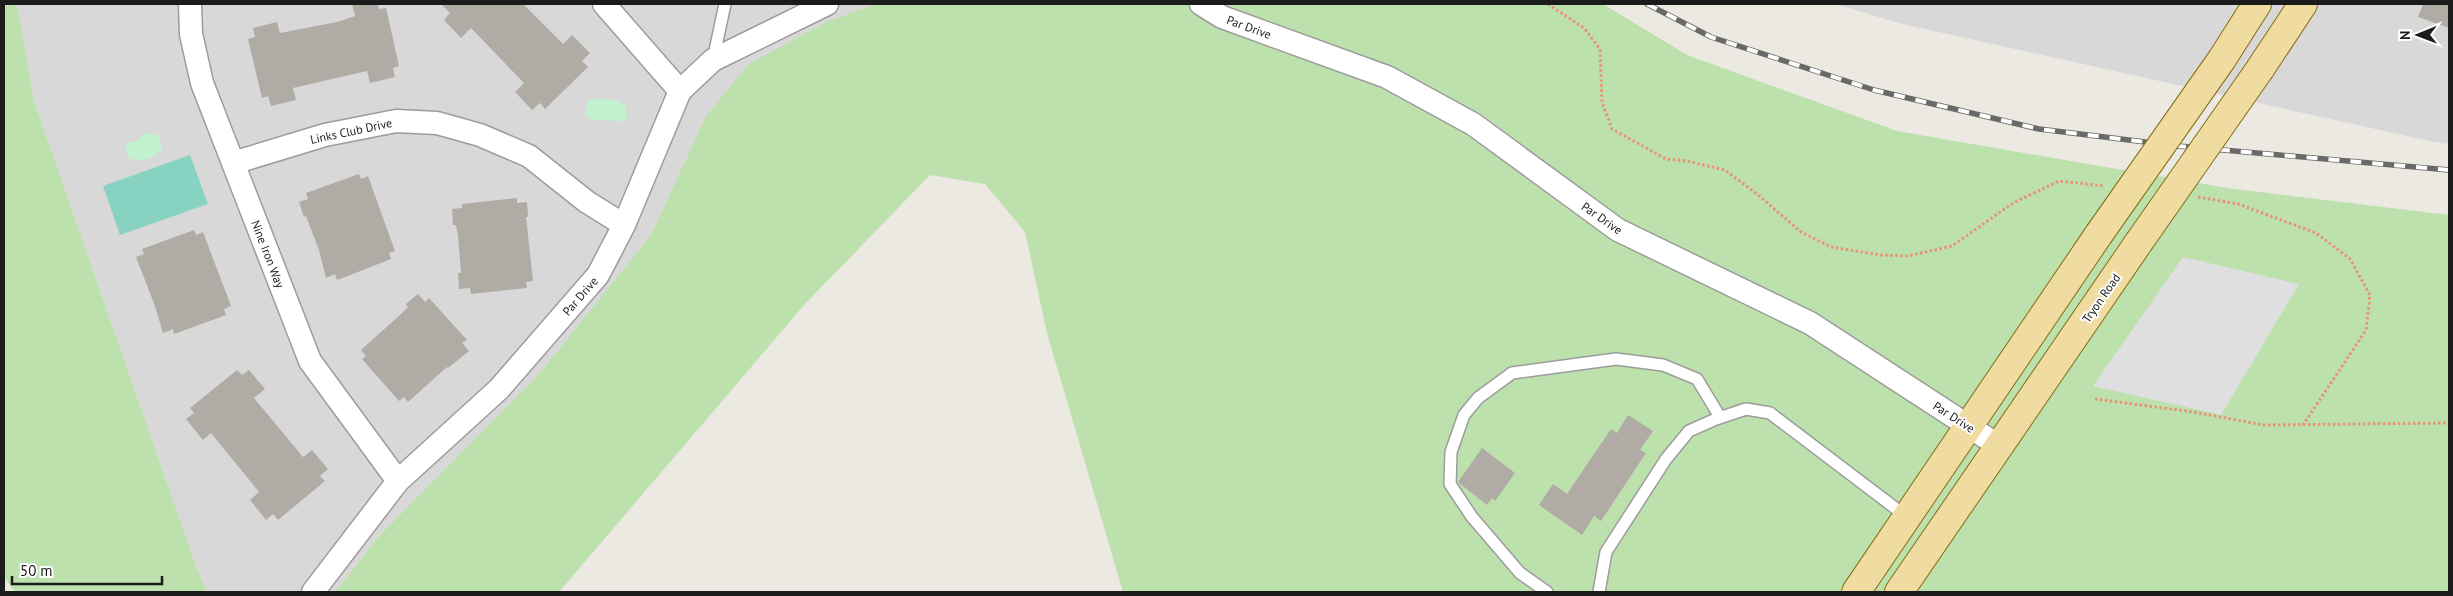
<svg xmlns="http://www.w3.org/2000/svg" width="2453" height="596" font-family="'PT Sans',sans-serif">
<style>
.residential{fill:#d9d8d8}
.grass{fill:#bde1ac}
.park{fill:#c1f2cd}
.pitch{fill:#87d2c1}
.parking{fill:#dfdfdf}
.building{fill:#b0aba4}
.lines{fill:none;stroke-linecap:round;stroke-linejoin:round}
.service-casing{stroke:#9c9c9c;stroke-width:14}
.minor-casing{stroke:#9c9c9c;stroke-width:25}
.primary-casing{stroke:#816e10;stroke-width:30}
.path{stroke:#e99374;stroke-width:3;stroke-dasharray:2.5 2.5;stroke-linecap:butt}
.service{stroke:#fff;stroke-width:11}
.minor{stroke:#fff;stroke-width:22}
.primary{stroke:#f0dba1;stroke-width:28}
.rail-casing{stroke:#696969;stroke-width:5.5}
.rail{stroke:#fff;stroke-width:4;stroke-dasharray:11;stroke-linecap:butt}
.primary-bridge-casing{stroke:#816e10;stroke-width:30;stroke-linecap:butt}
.primary-bridge{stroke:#f0dba1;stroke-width:28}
.labels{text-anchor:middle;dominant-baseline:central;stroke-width:4;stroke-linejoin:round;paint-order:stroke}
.street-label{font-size:12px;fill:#1b1b1b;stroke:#fff}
</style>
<rect width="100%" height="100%" fill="#ebe9e1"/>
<path class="residential" d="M17 4H875L826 22 706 117 651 235 538 375 379 536 335 592H207L197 569 34 101Z
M1836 4H2449V144L2434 142 1898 23Z"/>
<path class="grass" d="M4 4H17L34 101 197 569 207 592H15L4 577Z
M875 4H1603L1687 55 1897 131 2227 188 2449 215V592H1123L1047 333 1025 232 985 184 930 175 805 304 559 592H335L379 536 538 375 651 235 706 116 749 64 826 22Z"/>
<path class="park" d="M596 99 615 100 626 105 627 117 624 121 595 120 586 116 587 101Z
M150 133 158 136 162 148C154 160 144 161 130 159L125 147 128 143 137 141 141 135Z"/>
<path class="pitch" d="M190 155 208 204 120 235 103 186Z"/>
<path class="parking" d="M2183 257 2299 284 2221 415 2093 386Z"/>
<path class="building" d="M352 4H378L379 9 386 8 399 66 393 68 395 77 370 83 367 71 293 88 296 100 271 106 268 96 262 98 248 39 255 37 253 28 277 22 280 33 337 22 355 16Z
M441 4H523L563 44 572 35 590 53 582 61 588 67 545 109 540 103 532 110 515 92 524 83 471 28 461 38 444 20 450 13Z
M2423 4H2449V28L2418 17Z
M359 174 361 179 368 176 395 251 389 253 391 259 353 274 337 280 335 274 326 278 319 250 306 216 304 217 299 202 308 199 306 193Z
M517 198V203L527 202 528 217H526L533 281 526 282 527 288 471 294 470 288 459 289 458 273H461L458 236 456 225H453L452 209 462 208V204Z
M194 230 196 235 203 232 231 306 224 309 226 315 174 334 173 329 163 333 155 306 136 257 144 254 142 249Z
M418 294 425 302 429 298 467 340 462 343 469 351 448 368 447 367 408 402 404 397 399 401 362 359 366 356 361 350 400 315 408 307 406 304Z
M237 370 242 375 249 370 265 389 254 398 303 457 312 450 328 469 320 476 325 481 278 520 273 514 266 520 250 500 259 492 211 433 203 440 186 419 194 413 190 408Z
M1628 415 1653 431 1640 450 1646 453 1601 521 1594 516 1582 535 1539 505 1553 484 1567 494 1611 429 1617 433Z
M1482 448 1515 473 1495 501 1492 498 1487 505 1458 482Z"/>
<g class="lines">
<g class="service-casing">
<path id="service" d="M713 60 725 4
M1547 592 1520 573 1472 517 1450 484 1451 452 1464 415 1478 398 1512 373 1616 359 1663 365 1697 379 1720 417
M1599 592 1606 552 1666 459 1689 431 1716 419 1746 409 1770 413 1907 517"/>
</g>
<g class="minor-casing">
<path id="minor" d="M190 4 191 34 202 83 310 361 398 481
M604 4 680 91
M1201 4 1222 17 1387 77 1473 124 1618 230 1810 323 1999 446
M233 163 325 135 396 121 437 123 480 135 529 156 587 202 624 225
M313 592 398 481 499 389 598 275 624 225 680 91 713 60 827 4"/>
</g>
<g class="primary-casing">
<path id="primary" d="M2222 59 2257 4
M2260 69 2303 4
M1856 592 2099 234
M1899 592 2139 242"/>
</g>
<path class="path" d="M1548 4 1584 28 1600 49 1602 102 1612 129 1666 159 1687 161 1725 170 1757 194 1801 232 1831 247 1881 255 1908 256 1952 246 2013 203 2059 181 2105 186
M2198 197 2238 204 2316 233 2350 259 2370 295 2366 330 2303 425
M2095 399 2194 412 2263 425 2449 423"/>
<use href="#service" class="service"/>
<use href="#minor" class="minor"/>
<use href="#primary" class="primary"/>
<g class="rail-casing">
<path id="rail" d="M1647 4 1711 37 1874 90 2039 129 2178 146 2449 170"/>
</g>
<use href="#rail" class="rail"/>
<g class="primary-bridge-casing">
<path id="primary-bridge" d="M2099 234 2222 59
M2139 242 2260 69"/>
</g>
<use href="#primary-bridge" class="primary-bridge"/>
</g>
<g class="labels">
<g class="street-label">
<text transform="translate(1249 27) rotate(20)">Par Drive</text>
<text transform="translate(351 131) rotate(-12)">Links Club Drive</text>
<text transform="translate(1602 218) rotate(35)">Par Drive</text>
<text transform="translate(268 254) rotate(69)">Nine Iron Way</text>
<text transform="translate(580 296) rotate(-49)">Par Drive</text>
<text transform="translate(2101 298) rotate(-55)">Tryon Road</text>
<text transform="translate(1954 417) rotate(33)">Par Drive</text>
</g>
</g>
<rect width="2453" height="596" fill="none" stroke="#1b1b1b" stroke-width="10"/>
<g transform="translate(2418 35) rotate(269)" stroke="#ffffff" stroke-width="4" paint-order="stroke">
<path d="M0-4L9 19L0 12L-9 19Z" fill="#1b1b1b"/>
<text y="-8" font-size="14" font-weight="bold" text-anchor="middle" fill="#1b1b1b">N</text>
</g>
<path d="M12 576v8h150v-8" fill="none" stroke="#1b1b1b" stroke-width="2.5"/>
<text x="20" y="576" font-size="15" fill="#1b1b1b" stroke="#ffffff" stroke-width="4" paint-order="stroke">50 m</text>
</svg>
